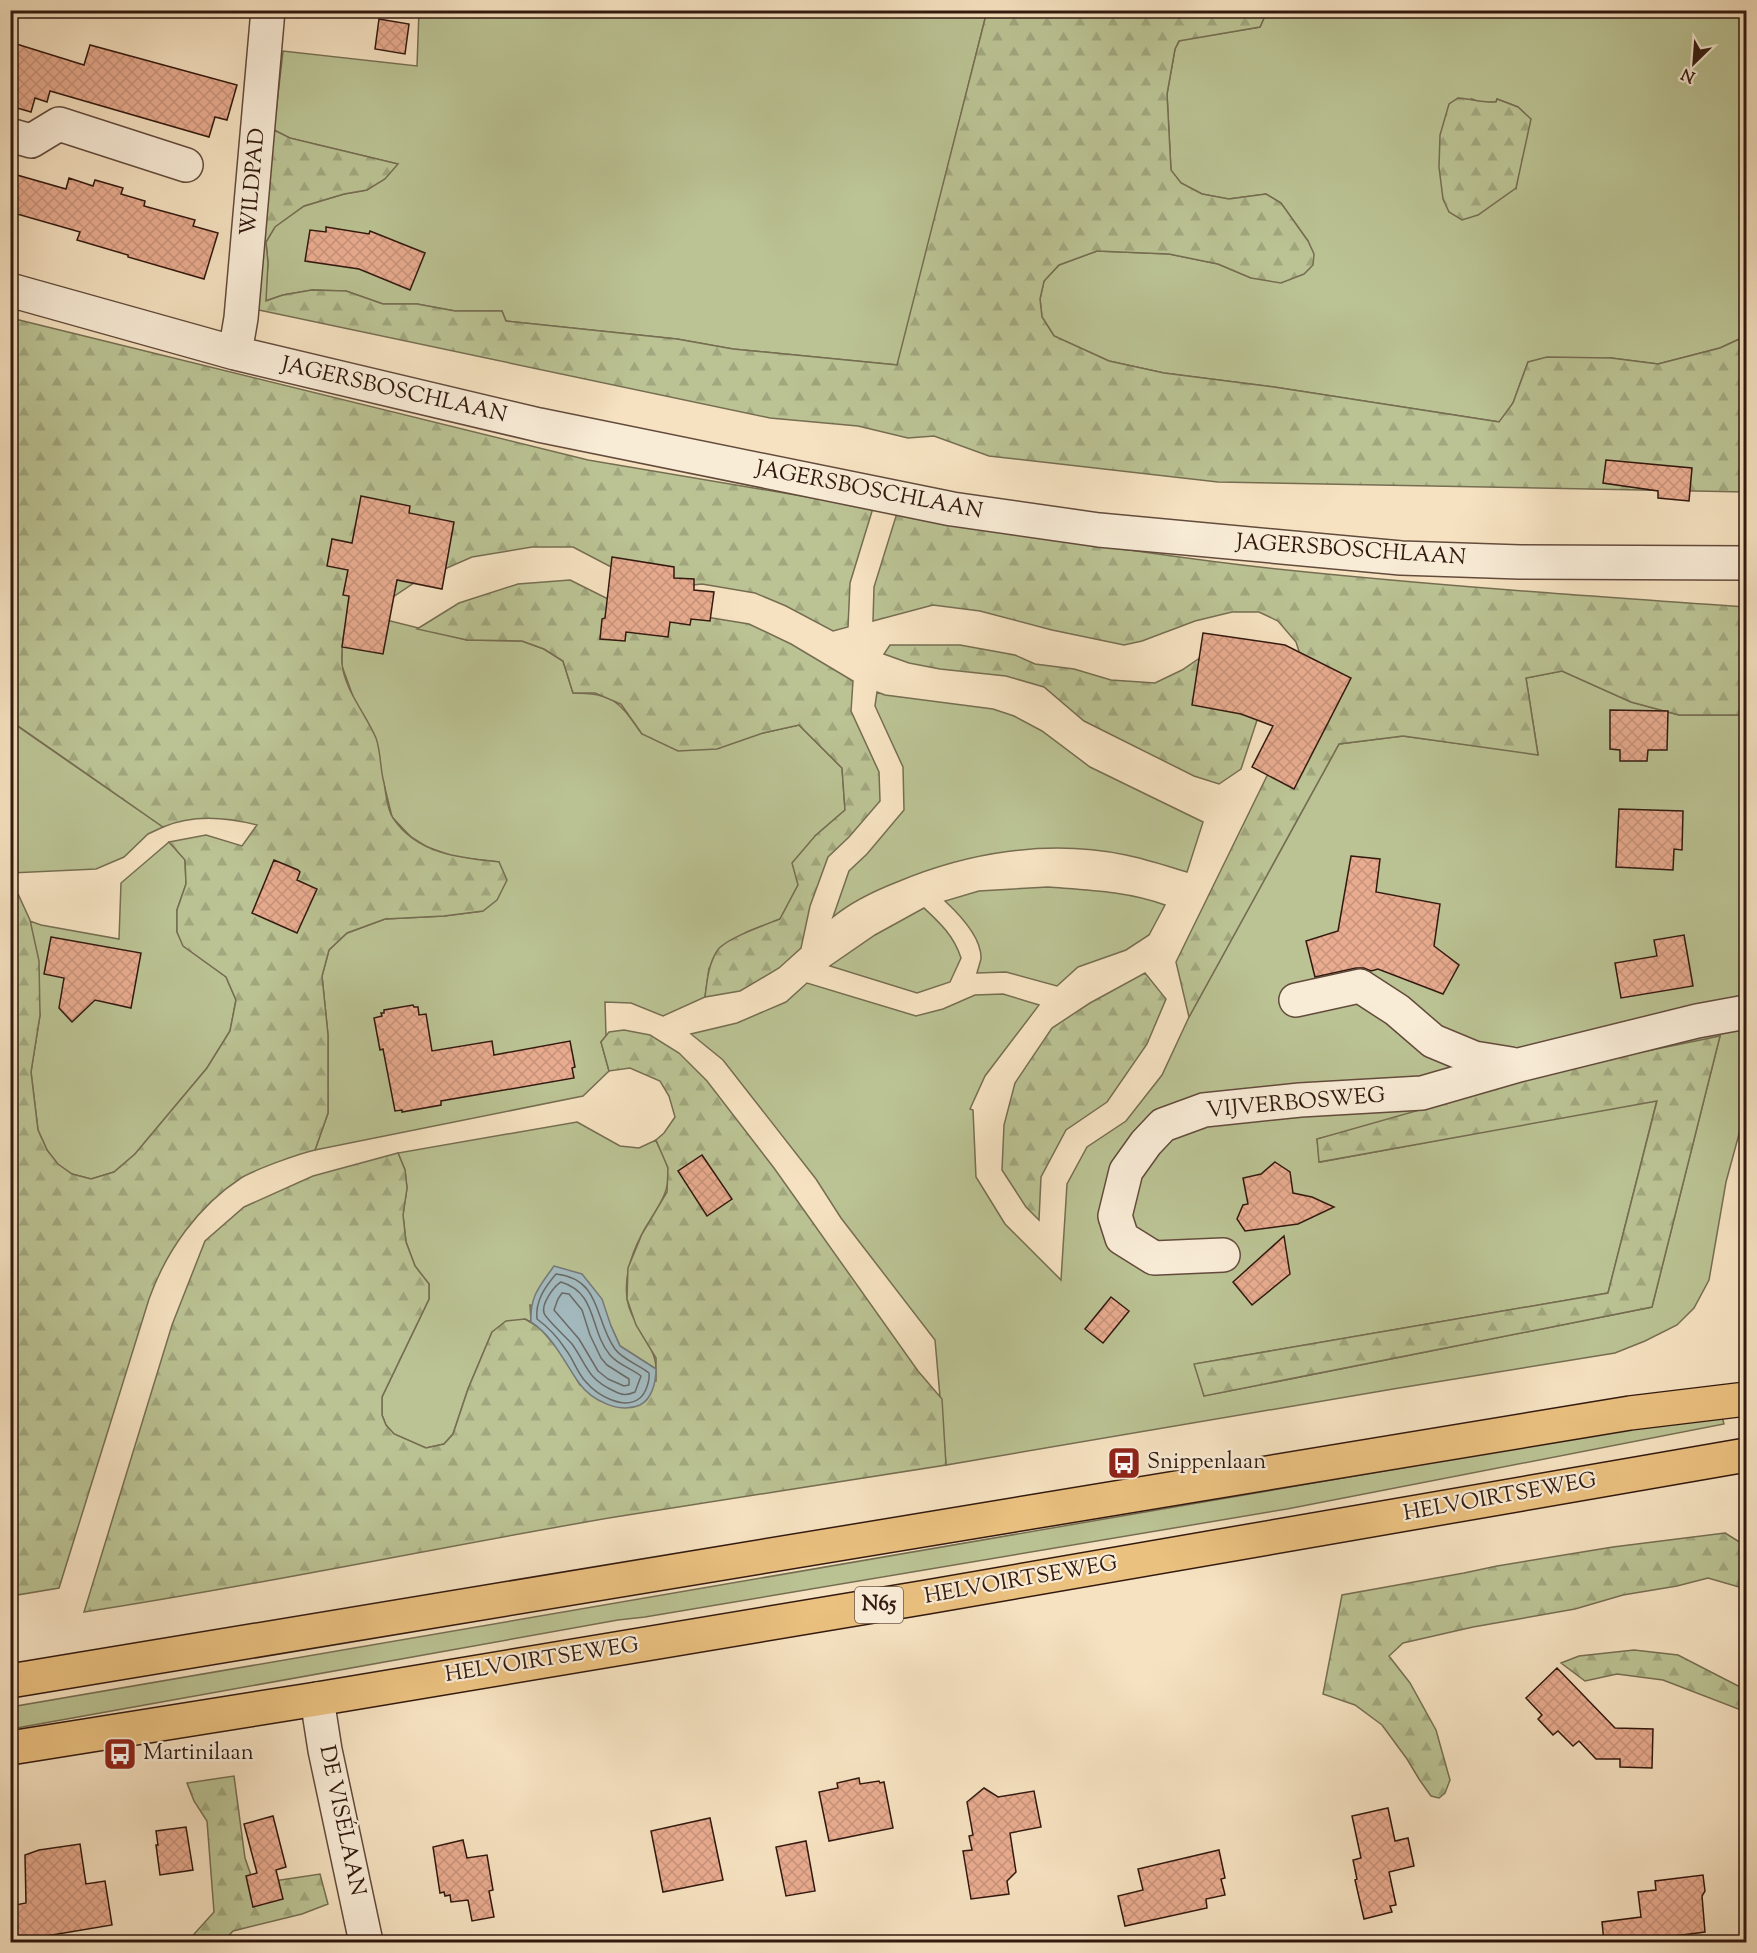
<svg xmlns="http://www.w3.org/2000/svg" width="1757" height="1953" font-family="'Sorts Mill Goudy',serif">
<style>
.green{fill:#bbc394;stroke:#766e52;stroke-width:1.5;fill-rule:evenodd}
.forest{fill:url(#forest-firs);stroke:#766e52;stroke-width:1.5}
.water{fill:#a3babf;stroke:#767a79;stroke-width:1.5}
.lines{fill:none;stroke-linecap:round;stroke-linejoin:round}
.shore{stroke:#6a6a67;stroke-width:1.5}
.building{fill:url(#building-cross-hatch);stroke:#32190f;stroke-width:1.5}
.minor-casing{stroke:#634b3c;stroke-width:36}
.primary-casing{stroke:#32190f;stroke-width:36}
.minor{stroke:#f9ecd7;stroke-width:33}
.primary{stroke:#ebc180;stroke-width:33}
.labels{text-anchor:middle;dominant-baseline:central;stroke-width:4.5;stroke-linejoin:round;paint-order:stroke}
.shield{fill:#f9ecd7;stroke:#6e584b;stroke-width:1.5}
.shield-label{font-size:21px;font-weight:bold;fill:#32190f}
.street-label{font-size:22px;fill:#32190f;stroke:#f9ecd7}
.poi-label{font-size:22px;fill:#32190f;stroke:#f9ecd7;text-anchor:start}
</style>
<defs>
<pattern id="forest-firs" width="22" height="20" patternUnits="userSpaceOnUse" patternTransform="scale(1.5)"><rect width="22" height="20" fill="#bbc394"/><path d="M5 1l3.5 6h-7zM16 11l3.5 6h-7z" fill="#a1a77e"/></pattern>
<pattern id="building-cross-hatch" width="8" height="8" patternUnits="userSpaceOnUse" patternTransform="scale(1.5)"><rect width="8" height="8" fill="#e9ac90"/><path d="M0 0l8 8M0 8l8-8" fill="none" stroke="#c8937b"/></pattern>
</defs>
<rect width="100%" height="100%" fill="#f6e2c1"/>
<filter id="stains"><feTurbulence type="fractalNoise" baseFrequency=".00333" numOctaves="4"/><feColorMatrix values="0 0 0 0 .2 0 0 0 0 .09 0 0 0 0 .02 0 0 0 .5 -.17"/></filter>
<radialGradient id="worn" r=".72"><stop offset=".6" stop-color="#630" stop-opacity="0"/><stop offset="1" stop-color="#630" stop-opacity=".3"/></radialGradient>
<path class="green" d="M419 11H987L898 365 733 349 677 339 506 321 502 311H455L417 304H383L346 291 312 290 283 295 265 301 268 263 266 242 275 226 304 206 344 194 367 190 397 164 289 138 274 130 283 51 417 66Z
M1267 11H1746V336L1720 348 1658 364 1611 358 1528 362 1513 403 1500 422 1274 387 1164 373 1109 361 1054 336 1042 317 1040 299 1044 281 1059 265 1097 251 1169 254 1218 264 1251 278 1308 241 1281 203 1266 194 1228 199 1202 194 1181 183 1171 171 1167 94 1175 49 1180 40 1260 27ZM1472 99 1481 103 1496 102 1497 99 1518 107 1520 164 1516 188Z
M366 615 467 640 522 641 544 649 563 661 573 693C615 693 619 702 642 734L763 733 799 725 842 768 845 810 815 836 798 885 780 919 747 932 709 968 705 997 663 1016 631 1003 605 1002 606 1036 601 1042 609 1071 583 1096 315 1150 328 1113V1035L322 976 329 950 347 933 385 919 444 916 483 911 499 862 455 857 427 847 411 837 392 817 383 780 342 666V644L346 623Z
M1562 671 1631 702 1679 715H1746V1091L1739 1134 1726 1182 1709 1280 1694 1308 1677 1325 1645 1341 1615 1353 1399 1388 946 1465 935 1340 841 1218 816 1179 723 1060 691 1034 737 1023 786 1002 807 983 916 1016 943 1009 975 995 1003 994 1039 1005 985 1076 970 1109 973 1110 976 1177 1005 1224 1061 1280 1067 1184 1087 1147 1126 1121 1162 1075 1189 1017 1339 744 1403 736 1538 754 1526 678ZM1720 1036 1652 1307 1204 1396 1195 1364 1608 1293 1657 1100 1320 1162 1317 1139Z
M877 692 885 695 993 709 1014 716 1042 731 1090 767 1203 822 1187 872C1167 866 1146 859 1126 855 1049 839 968 852 897 882 874 891 851 902 833 917L849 871 867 854 904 810 903 767 875 706Z
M10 721 163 827 148 834 124 857 96 869 11 873Z
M169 842 185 859 186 884 177 910V932L184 946 226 977 236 1000 230 1031 207 1068 135 1154 114 1172 91 1179 72 1174 57 1164 47 1150 38 1130 31 1072 40 1015 30 921 41 925 119 939 121 883Z
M1048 887C1087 890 1127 891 1165 905L1149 935 1126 950 1078 967 1057 986 1006 972 977 973C978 969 980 963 981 959 982 938 959 914 945 901L979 891Z
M924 908C940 923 954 936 961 958L950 982 917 993 830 966 875 935Z
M577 1122 620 1146 639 1148 656 1140C659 1149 667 1160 668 1169 671 1194 654 1212 643 1232 632 1252 624 1275 627 1298 630 1324 656 1344 656 1369L620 1346 611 1326 530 1305 531 1322 525 1319 492 1332 468 1389 453 1434 444 1444 426 1448 394 1434 386 1425 382 1415V1397L429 1299V1284L415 1266 406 1242 403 1215 407 1188 405 1170 398 1153Z
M1721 1413 1724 1424 1287 1509 645 1617 618 1620 11 1729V1707Z"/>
<path class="forest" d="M987 11H1267L1260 27 1179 41 1175 49 1167 94 1171 170 1181 183 1202 194 1229 199 1266 194 1281 203 1308 241 1314 254 1313 265 1304 274 1281 283 1251 278 1218 264 1169 254 1097 251 1059 265 1044 281 1040 299 1042 317 1054 336 1109 361 1164 373 1274 387 1499 422 1513 403 1528 362 1547 357 1611 358 1658 364 1720 348 1746 336V492L1218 482 989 456 934 436 908 438 858 426 770 418 254 309 259 287 274 130 290 138 398 164 385 179 367 190 344 194 304 206 275 227 266 242 268 263 266 301 283 295 312 290 346 291 383 304H417L455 311H502L506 321 677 339 733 349 897 365Z
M1458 98C1472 99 1482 103 1496 102L1497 99 1518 107 1531 119 1516 188 1478 215 1462 220 1449 212 1443 199 1439 167 1440 135 1449 104Z
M11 318 588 460 873 508 850 583 848 627 833 631 786 606 755 593 702 584 683 586 615 569 573 547H532L472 557 417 581 366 615 346 623C343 637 341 650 342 664 345 691 366 714 376 738 381 752 380 769 384 783 386 793 387 810 393 818 417 854 460 858 499 862L507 880 497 900 483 911 444 916 385 919 347 933 329 950 322 976 328 1035V1113L315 1150C298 1154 256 1169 241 1178 198 1206 166 1251 149 1299L59 1588 11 1596V893L18 894 30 920 39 961 40 1015 31 1072 38 1130 47 1150 58 1164 72 1174 91 1179 114 1172 135 1154 207 1068 230 1031 236 1000 226 977 183 946 177 932V910L186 884 185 860 169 842 206 835 242 846 257 825C226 817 193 814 163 827L11 721Z
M897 513C1020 534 1144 554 1268 568 1428 585 1587 596 1746 607V715H1679L1631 702 1562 671 1526 678 1538 755 1403 736 1339 744 1189 1017 1176 962 1285 739 1304 667 1296 642 1278 621 1259 612H1232L1195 621 1142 641 1124 645 1052 630 980 611 933 605 873 621 874 587Z
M570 580 626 608 700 616 749 624 791 644 853 681 851 711 879 772 880 801 849 837 828 857 810 906 801 948 779 968 740 991 705 997C707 982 708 965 717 951 724 939 765 925 780 919L798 885 792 863 815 836 845 810 842 768 799 725 763 733 717 749 678 751 642 734 621 704 595 693H573L563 661 544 649 522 641 467 640 417 629 459 603 518 584Z
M890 645H960L1015 655 1035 664 1074 669 1111 680 1155 683 1182 670 1213 649 1263 702 1241 769 1219 784 1194 776 1084 721 1044 687 1006 676 940 669 909 663 884 654Z
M1145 973 1166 999 1147 1044 1107 1102 1066 1130 1041 1177 1039 1220 1026 1207 1002 1170 1004 1125 1015 1083 1052 1028 1090 1003Z
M624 1030 650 1035 679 1053 707 1081 774 1168 918 1371 942 1399 946 1465C836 1483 725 1499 615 1517 438 1547 262 1585 84 1612L172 1325 205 1241 244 1207 313 1176 398 1153 405 1170 407 1188 403 1215 406 1242 415 1266 429 1284V1299L382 1397V1415L386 1425 394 1434 426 1448 444 1444 453 1434 468 1389 492 1332 506 1321 525 1319 540 1328 561 1353 580 1385 656 1381V1358L636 1325 627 1299 628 1268 642 1234 667 1192 668 1168 656 1140 664 1133 675 1117 669 1096 660 1081 630 1068 609 1071 601 1042 609 1032Z
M1720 1036 1652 1307 1204 1396 1194 1364 1608 1293 1657 1101 1319 1162 1317 1139 1578 1065Z
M1725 1533 1746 1546V1589L1708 1578 1677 1586 1623 1595 1575 1609 1473 1627 1403 1643 1389 1656 1410 1683 1436 1730 1450 1780 1445 1793 1439 1798 1431 1796 1419 1779 1407 1759 1382 1725 1355 1705 1323 1694 1342 1595 1464 1573 1497 1566 1613 1547Z
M1634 1650 1678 1655 1746 1690V1712L1663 1680 1617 1674 1585 1681 1561 1663 1579 1656Z
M234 1776 245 1858 254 1884 320 1874 328 1904 302 1914 233 1931 223 1942H187L214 1912 207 1821 194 1801 187 1783Z"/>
<path class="water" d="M554 1266 582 1274 602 1299 611 1326 620 1346 656 1369C656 1382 652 1399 640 1405 620 1414 592 1401 579 1383 564 1362 554 1337 531 1322 530 1296 539 1287 554 1266Z"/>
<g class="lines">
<path class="shore" d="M556 1274C602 1279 594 1320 615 1349 622 1359 639 1365 649 1373 650 1380 646 1393 640 1398 624 1411 597 1395 586 1382 577 1373 574 1360 566 1350 559 1339 548 1327 537 1319 535 1301 545 1287 556 1274Z
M561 1282C598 1293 589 1330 610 1355 617 1364 632 1369 641 1376L635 1392C626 1396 622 1395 614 1391 587 1379 587 1365 572 1344 566 1337 546 1319 544 1313 541 1304 554 1286 561 1282Z
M562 1293 569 1294 582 1310 590 1335 601 1358 607 1365 629 1379V1385L624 1386 608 1379 598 1371 579 1339 554 1310 558 1299Z"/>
</g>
<path class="building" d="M379 19 409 24 405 54 375 49Z
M10 42 84 65 90 45 237 85 227 120 215 117 209 137 50 91 47 102 35 98 31 112 10 106Z
M10 173 66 189 69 178 93 186 95 180 123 188 121 194 145 201 144 206 195 220 193 226 218 233 204 279 128 257V255L77 240 80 232 10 212Z
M326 227 369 234 370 231 425 253 410 290 359 269 305 261 310 230 326 232Z
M1606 460 1692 468 1689 501 1658 498V491L1603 483Z
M361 496 410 506 409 513 454 522 442 589 397 580 383 654 342 647 349 596 343 595 348 570 327 566 332 539 352 543Z
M612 557 674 567V578L694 579V590L714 592 710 621 691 619 690 625 670 622 668 637 626 632 625 641 600 639 602 619 605 618Z
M1203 633 1285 645 1351 678 1294 789 1252 767 1273 726 1241 714 1192 705Z
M1610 710 1668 711 1667 750H1648L1647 761H1620V750L1610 749Z
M1619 809 1683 811 1682 850 1674 849 1673 870 1616 867Z
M1351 856 1380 859 1376 892 1440 904 1434 946 1459 965 1443 994 1378 969 1371 971 1364 968H1356L1315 977 1306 941 1338 931Z
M274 860 298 870 300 872 297 880 317 889 297 933 252 913Z
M1684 935 1693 986 1621 998 1615 963 1657 956 1654 940Z
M51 937 141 953 131 1008 95 1000 72 1022 59 1008 64 978 44 974Z
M413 1005 414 1007H418L419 1015 426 1014 432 1051 492 1041 494 1055 570 1041 575 1067 572 1068 574 1078 441 1101V1105L402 1112V1110L395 1111 383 1049 380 1050 374 1018 382 1016 381 1013H384V1010Z
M702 1155 732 1199 707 1216 678 1171Z
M1275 1162 1290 1172 1293 1193 1312 1197 1334 1207 1298 1224 1245 1231 1237 1219 1243 1205 1248 1204 1243 1178 1261 1174Z
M1284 1236 1290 1274 1252 1305 1233 1282Z
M1111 1297 1129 1311 1103 1343 1085 1329Z
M1557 1668 1615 1728 1653 1729 1652 1768 1620 1767V1759H1596L1579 1741 1573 1746 1558 1731 1553 1735 1538 1719 1542 1715 1526 1698Z
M859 1778 860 1784 879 1781 880 1783 884 1782 893 1828 829 1841 819 1792 838 1788 837 1783Z
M984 1788 998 1797 1034 1791 1041 1827 1010 1833 1016 1872 1007 1881 1009 1894 971 1899 963 1851 972 1850 969 1836 973 1835 967 1802Z
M1388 1808 1395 1841 1408 1838 1414 1866 1389 1872 1396 1905 1390 1906 1392 1912 1364 1919 1355 1880 1357 1879 1353 1860 1361 1858 1352 1816Z
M273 1816 286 1867 276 1870 283 1899 253 1907 246 1876 257 1873 244 1824Z
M710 1818 723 1880 663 1892 651 1831Z
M186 1827 193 1870 160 1875 156 1845H158L156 1831Z
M463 1840 467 1858 487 1855 493 1890 489 1891 494 1917 472 1921 468 1900 451 1902 450 1895 445 1896 444 1892 440 1893 433 1847Z
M806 1841 815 1891 786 1896 776 1847Z
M80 1844 86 1884 105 1881 112 1925 10 1942V1906L26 1903 25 1855 39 1850Z
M1219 1850 1225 1878 1221 1879 1225 1895 1206 1899 1207 1908 1125 1926 1118 1896 1143 1890 1138 1869Z
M1703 1875 1705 1891 1702 1896 1705 1932 1636 1941V1942H1604L1602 1922 1641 1917 1638 1892 1656 1890 1655 1881Z"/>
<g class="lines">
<g class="minor-casing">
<path id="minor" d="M10 135 31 141 59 124 186 165
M10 290 235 353 539 425 952 509 1099 530 1401 558 1520 562 1746 563
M235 353 241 318 268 10
M1296 1000 1360 986 1397 1010 1433 1041 1474 1058 1511 1064
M1223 1255 1154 1258 1122 1238 1115 1216 1126 1171 1146 1143 1163 1125 1204 1110 1300 1100 1422 1093 1519 1065 1697 1021 1746 1012
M317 1699 325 1750 366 1942"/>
</g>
<g class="primary-casing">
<path id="primary" d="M10 1681 1630 1413 1746 1399
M10 1748 317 1699 927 1597 1746 1455"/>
</g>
<use href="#minor" class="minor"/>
<use href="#primary" class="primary"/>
</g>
<defs>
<g id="bus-square" transform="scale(1.725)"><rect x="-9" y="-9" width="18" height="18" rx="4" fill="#8f2418" stroke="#f9ecd7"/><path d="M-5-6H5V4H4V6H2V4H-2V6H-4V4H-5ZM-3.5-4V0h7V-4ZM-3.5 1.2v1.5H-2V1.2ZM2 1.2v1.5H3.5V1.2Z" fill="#fff"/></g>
</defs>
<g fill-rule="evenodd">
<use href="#bus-square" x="1124" y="1463"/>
<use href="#bus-square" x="120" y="1754"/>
</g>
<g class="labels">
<rect class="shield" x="855" y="1587" width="48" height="36" rx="4.5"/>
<g class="shield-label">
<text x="879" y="1605">N65</text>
</g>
<g class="street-label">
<text transform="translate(254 182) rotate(-85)">WILDPAD</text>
<text transform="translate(394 391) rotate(13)">JAGERSBOSCHLAAN</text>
<text transform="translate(869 491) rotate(11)">JAGERSBOSCHLAAN</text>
<text transform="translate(1351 551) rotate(4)">JAGERSBOSCHLAAN</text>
<text transform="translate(1296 1104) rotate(-5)">VIJVERBOSWEG</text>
<text transform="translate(1500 1498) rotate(-10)">HELVOIRTSEWEG</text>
<text transform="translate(1021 1581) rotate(-10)">HELVOIRTSEWEG</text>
<text transform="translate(542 1661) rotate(-9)">HELVOIRTSEWEG</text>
<text transform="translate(341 1821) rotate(78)">DE VISÉLAAN</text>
</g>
<g class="poi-label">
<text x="1147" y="1463">Snippenlaan</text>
<text x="143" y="1754">Martinilaan</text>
</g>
</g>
<rect width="1757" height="1953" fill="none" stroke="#f6e2c1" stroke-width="36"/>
<rect x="12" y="12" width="1733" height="1929" fill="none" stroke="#32190f" stroke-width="3"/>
<rect x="18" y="18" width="1721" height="1917" fill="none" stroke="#32190f" stroke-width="1.5"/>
<g transform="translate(1694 63) rotate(205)" stroke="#f9ecd7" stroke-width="4.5" paint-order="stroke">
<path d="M0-4.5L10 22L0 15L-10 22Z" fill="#32190f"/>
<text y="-9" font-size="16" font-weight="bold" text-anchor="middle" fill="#32190f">N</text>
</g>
<rect width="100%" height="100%" filter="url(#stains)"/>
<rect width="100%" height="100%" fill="url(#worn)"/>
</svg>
